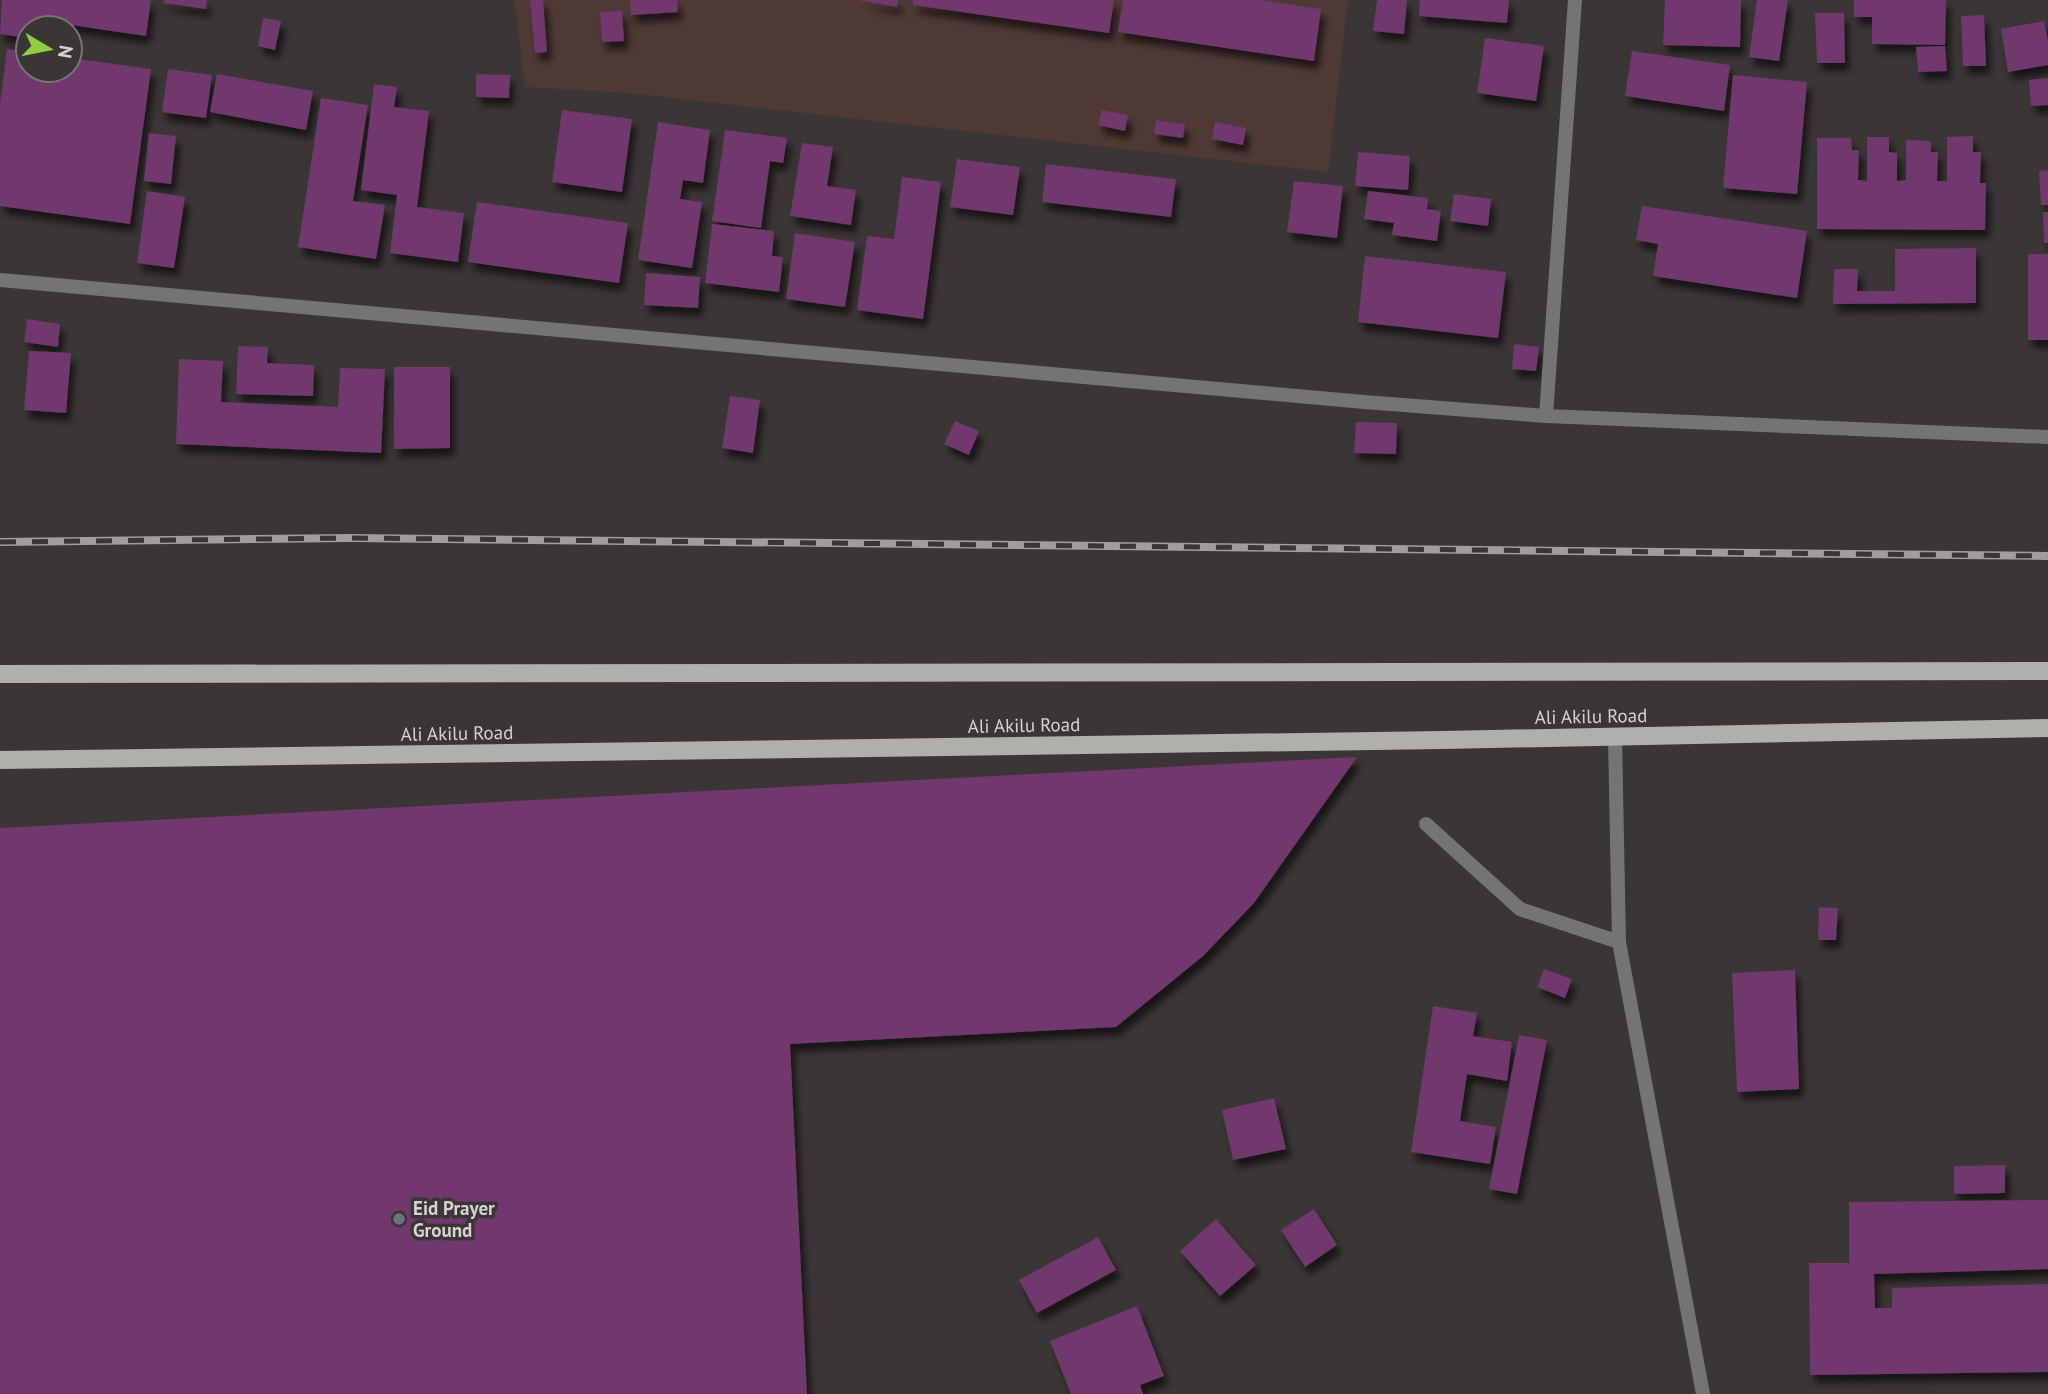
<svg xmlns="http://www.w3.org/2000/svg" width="2048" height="1394" font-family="'PT Sans',sans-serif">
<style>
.education{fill:#4e3935}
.building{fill:#70376c;filter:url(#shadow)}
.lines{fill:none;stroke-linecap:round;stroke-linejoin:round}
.service{stroke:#747472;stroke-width:14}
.minor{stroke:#747472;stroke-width:14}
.primary{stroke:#b1afac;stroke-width:18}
.rail-casing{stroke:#a19d9d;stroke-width:8}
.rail{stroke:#3a3635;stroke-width:5;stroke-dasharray:16;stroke-linecap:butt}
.worship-dot{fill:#6b7280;stroke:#3a3635;stroke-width:2.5}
.labels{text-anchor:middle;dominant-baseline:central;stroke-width:7;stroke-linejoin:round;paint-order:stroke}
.street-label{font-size:19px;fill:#d5d2d2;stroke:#3a3635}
.poi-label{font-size:19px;font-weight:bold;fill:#d5d2d2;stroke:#3a3635;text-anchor:start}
</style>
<defs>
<filter id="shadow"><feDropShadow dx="4.5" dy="8" stdDeviation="3.5" flood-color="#0009"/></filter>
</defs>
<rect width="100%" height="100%" fill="#3a3635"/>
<path class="education" d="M514 0H1348L1328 172 627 93 525 87Z"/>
<path class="building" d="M2 0H151L146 36 71 25V28H28V38L0 34Z
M164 0H207L206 9 163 3Z
M530 0H543L547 52 535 53Z
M630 0H677L678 12 631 15Z
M858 0H898L897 7Z
M913 0H1114L1109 33 913 5Z
M1123 0H1261L1321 9 1314 61 1118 32Z
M1377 0H1407L1404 34 1373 31Z
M1420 0H1509L1507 23 1419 16Z
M1665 0H1741L1740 47 1663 45Z
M1757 0H1788L1779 61 1749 57Z
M1854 0H1946L1945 45 1872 44V17H1854Z
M622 11 624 41 602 42 600 12Z
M1815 13H1844L1845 63H1817Z
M1984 15 1986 66H1963L1961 16Z
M263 18 281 21 275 50 258 46Z
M2044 21 2048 41V65L2008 72 2001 29Z
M1485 38 1544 46 1536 101 1477 93Z
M1945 46 1947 71 1918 72 1916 47Z
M7 49 28 52V70H70V58L151 69 130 224 0 206V104Z
M1632 51 1730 65 1724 111 1625 96Z
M168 69 212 75 206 118 162 112Z
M217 74 313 91 306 130 210 112Z
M476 74 510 75 509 98 476 97Z
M1733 75 1807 82 1797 194 1723 188Z
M2048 78V105L2031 106 2029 80Z
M374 84 397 87 394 107 429 111 417 207 464 213 458 262 390 253 397 195 361 190Z
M321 98 368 105 353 201 385 205 376 259 298 247Z
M562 110 632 119 622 192 552 182Z
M1102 110 1128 115 1125 131 1098 125Z
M1156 120 1185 124 1183 138 1154 134Z
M658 122 710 130 703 183 683 180 680 199 702 202 692 268 638 260Z
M1215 122 1246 128 1243 145 1212 139Z
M725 130 787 138 783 163 770 161 761 228 712 221Z
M149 133 176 136 171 184 144 181Z
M1973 136V152H1981L1980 183H1986L1985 230 1817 229V138H1851L1852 150H1859L1858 180 1867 181V137H1889V152L1897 153V181L1906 180V140L1931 141V152H1938L1937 181H1947V137Z
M802 143 833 147 827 186 856 190 851 225 790 216Z
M1358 152 1410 156 1408 190 1355 186Z
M957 159 1020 167 1013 215 950 207Z
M1046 164 1176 179 1171 217 1042 202Z
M2048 170V205H2041L2039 171Z
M902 177 941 182 923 319 857 310 867 236 894 239Z
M1294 181 1343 186 1337 238 1287 232Z
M147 191 185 197 174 268 137 263Z
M1368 191 1428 198 1427 209 1441 211 1437 241 1392 235 1394 223 1364 219Z
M1454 194 1491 199 1488 226 1450 221Z
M477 202 628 223 619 283 468 262Z
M1642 206 1807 231 1797 298 1653 276 1658 244 1636 240Z
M2043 212H2048V243H2044Z
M712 224 774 231 772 256 783 257 779 292 705 283Z
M795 233 855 242 845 307 786 299Z
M1976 248V303L1833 304 1834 269H1858L1857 291H1895V249Z
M2028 254H2048V340H2028Z
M1365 256 1506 272 1498 338 1358 322Z
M646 273 700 277 698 308 644 305Z
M27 319 60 324 58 347 24 342Z
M1514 344 1539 347 1536 371 1512 369Z
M238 346 268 347 267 363 314 365 313 396 236 394Z
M29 351 71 353 66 413 24 410Z
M179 359 223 361 221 402 338 407 340 368 385 369 381 453 176 444Z
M394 367H450V448L394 449Z
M730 396 760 400 753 453 722 448Z
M955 421 979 431 969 455 944 444Z
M1356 422 1397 423 1396 454 1354 453Z
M1357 757 1254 903 1203 956 1116 1027 790 1044 807 1394H0V828Z
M1819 907 1838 908 1836 940H1818Z
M1544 969 1572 979 1565 998 1537 987Z
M1795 970 1799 1089 1737 1092 1732 973Z
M1433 1006 1477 1013 1473 1036 1512 1042 1507 1081 1467 1074 1460 1121 1496 1127 1490 1164 1411 1152Z
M1519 1035 1547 1040 1517 1194 1489 1189Z
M1274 1098 1286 1149 1233 1160 1222 1110Z
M2005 1165V1193L1954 1194V1166Z
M2048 1200V1269L1874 1274 1875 1308H1892V1288L2048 1284V1372L1810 1375 1809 1263H1849V1202Z
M1314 1209 1337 1245 1305 1267 1281 1230Z
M1216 1219 1256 1265 1220 1296 1180 1251Z
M1098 1237 1116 1270 1037 1313 1019 1280Z
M1137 1306 1164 1376 1140 1385 1143 1394H1071L1050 1341Z"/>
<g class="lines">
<path class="service" d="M0 280 1364 402 1546 416 2048 437"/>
<path class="minor" d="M1546 416 1575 0
M1615 737 1619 942 1703 1394
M1426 824 1520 909 1619 942"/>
<path class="primary" d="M0 674 2048 671
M0 760 1443 740 2048 728"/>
<g class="rail-casing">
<path id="rail" d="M0 542 351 538 2048 556"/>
</g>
<use href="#rail" class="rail"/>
</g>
<circle class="worship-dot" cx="399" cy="1219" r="7"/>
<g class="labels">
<g class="street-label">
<text transform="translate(1591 716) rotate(-1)">Ali Akilu Road</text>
<text transform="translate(1024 725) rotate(-1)">Ali Akilu Road</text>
<text transform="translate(457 733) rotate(-1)">Ali Akilu Road</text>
</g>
<g class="poi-label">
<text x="413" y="1208">Eid Prayer<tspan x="413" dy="22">Ground</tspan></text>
</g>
</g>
<g transform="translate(49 49) rotate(100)"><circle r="33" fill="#3a3635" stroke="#787474" stroke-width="2"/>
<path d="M0-5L12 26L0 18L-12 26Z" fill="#90cd41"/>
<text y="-10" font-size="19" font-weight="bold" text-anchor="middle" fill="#d5d2d2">N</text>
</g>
</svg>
